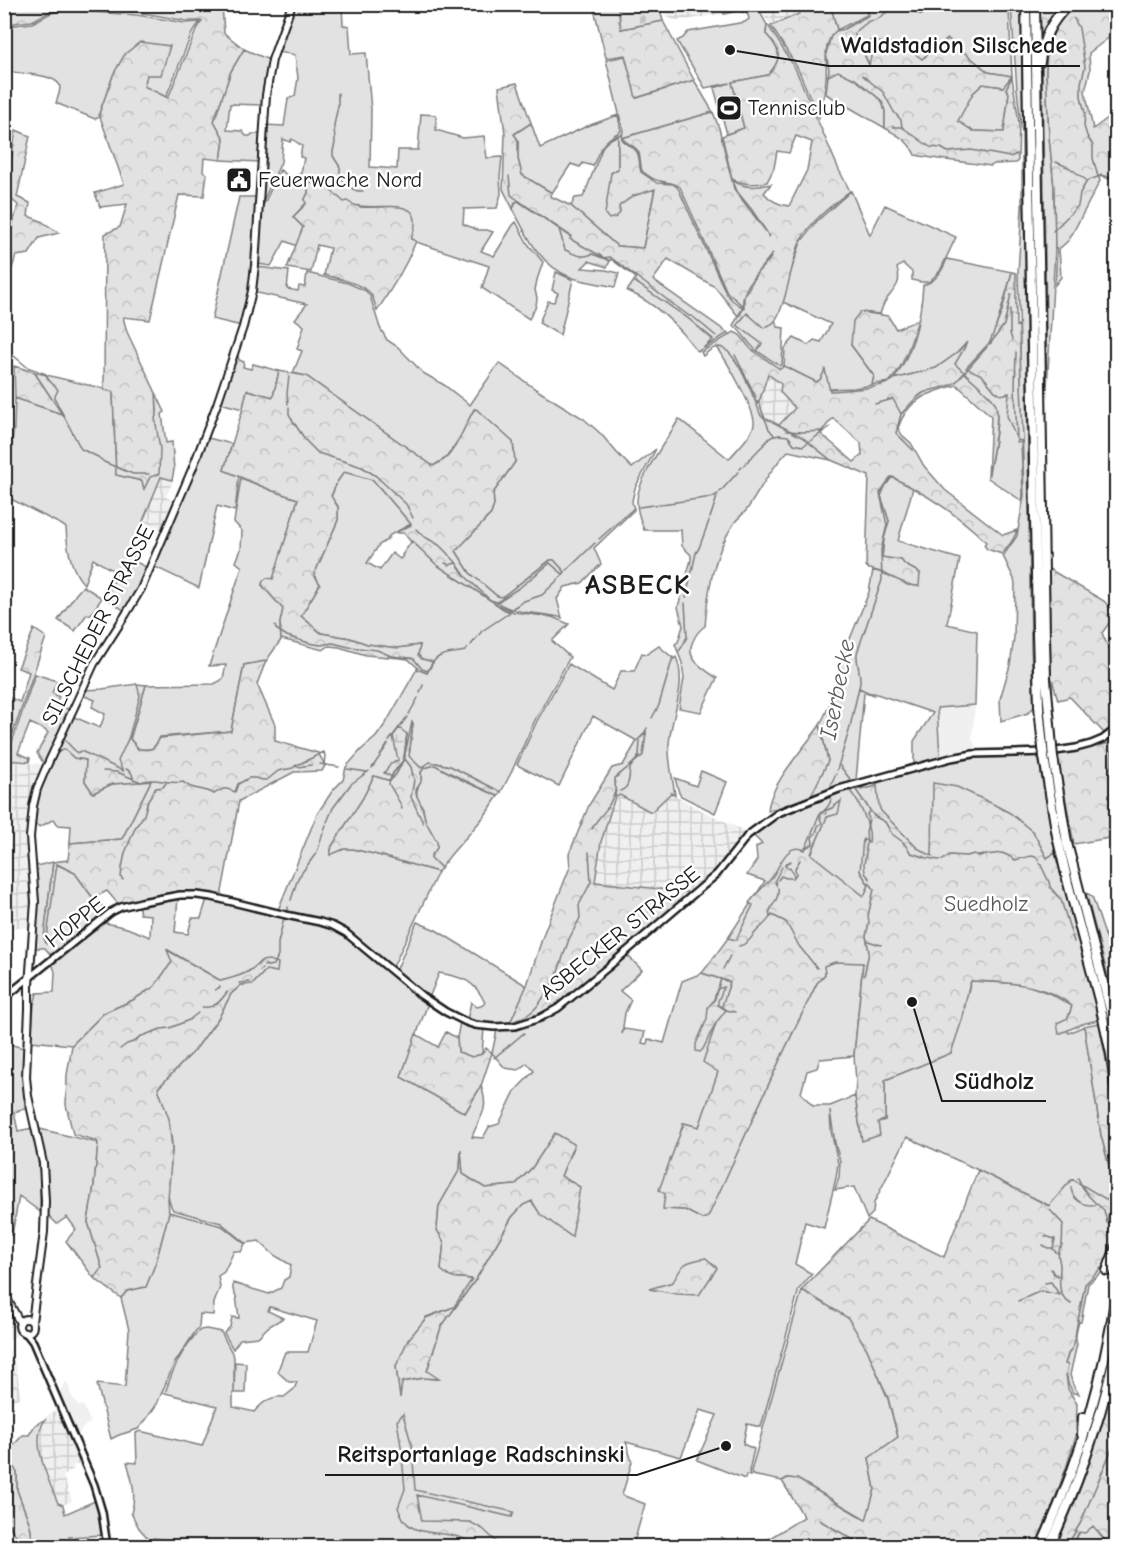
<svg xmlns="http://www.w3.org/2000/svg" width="1121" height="1551" font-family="'Comic Neue',sans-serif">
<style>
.built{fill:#f0f0f0}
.industrial{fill:url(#industrial-grid)}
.grass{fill:#e2e2e2;stroke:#7f7f7f;stroke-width:1.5;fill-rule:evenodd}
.forest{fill:url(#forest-crowns);stroke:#7f7f7f;stroke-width:1.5;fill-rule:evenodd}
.wetland{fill:url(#wetland-marsh);stroke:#7f7f7f;stroke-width:1.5}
.cemetery{fill:url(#cemetery-stones);stroke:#7f7f7f;stroke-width:1.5}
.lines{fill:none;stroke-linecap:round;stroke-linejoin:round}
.stream{stroke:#7a7a7a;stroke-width:1.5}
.secondary-casing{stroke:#1c1c1c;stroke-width:10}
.primary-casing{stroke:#1c1c1c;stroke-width:10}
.highway-casing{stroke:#1c1c1c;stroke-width:12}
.secondary{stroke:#fff;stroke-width:5}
.primary{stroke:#fff;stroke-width:6}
.highway{stroke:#fff;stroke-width:8}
.highway-bridge-casing{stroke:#1c1c1c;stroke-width:12;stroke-linecap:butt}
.highway-bridge{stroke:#fff;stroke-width:8}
.labels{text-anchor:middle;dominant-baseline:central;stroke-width:5;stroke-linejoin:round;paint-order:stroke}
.poi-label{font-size:22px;fill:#1c1c1c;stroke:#fff;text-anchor:start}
.street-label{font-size:22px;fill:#1c1c1c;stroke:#fff}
.park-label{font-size:22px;fill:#575757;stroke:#fff}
.water-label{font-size:24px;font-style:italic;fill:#5a5a5a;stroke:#fff}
.district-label{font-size:28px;font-weight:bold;letter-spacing:1.5px;fill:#1c1c1c;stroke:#fff}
.leader{fill:none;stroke:#1c1c1c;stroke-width:2}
.callout-dot{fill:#1c1c1c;stroke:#fff;stroke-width:2}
.callout-label{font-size:24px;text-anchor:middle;font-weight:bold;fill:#1c1c1c;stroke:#fff;stroke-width:5;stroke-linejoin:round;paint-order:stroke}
</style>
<defs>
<pattern id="industrial-grid" width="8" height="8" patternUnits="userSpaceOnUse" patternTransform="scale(1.5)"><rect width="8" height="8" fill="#f0f0f0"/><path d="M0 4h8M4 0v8" fill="none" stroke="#cdcdcd"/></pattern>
<pattern id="forest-crowns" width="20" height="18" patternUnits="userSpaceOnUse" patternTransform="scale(1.5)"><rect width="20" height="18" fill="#e2e2e2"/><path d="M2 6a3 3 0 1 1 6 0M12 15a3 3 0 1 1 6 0" fill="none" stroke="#c1c1c1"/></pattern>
<pattern id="wetland-marsh" width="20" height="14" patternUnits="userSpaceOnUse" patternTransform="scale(1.5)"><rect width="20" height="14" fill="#e2e2e2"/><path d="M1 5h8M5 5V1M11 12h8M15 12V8" fill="none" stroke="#c1c1c1"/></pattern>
<pattern id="cemetery-stones" width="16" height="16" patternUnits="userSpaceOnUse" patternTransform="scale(1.5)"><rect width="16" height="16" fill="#e2e2e2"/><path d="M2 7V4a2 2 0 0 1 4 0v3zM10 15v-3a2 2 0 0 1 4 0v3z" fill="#c1c1c1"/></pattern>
</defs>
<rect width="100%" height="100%" fill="#fff"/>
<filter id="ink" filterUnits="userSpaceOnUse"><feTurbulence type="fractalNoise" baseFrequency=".0167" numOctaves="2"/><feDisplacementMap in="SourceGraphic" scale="12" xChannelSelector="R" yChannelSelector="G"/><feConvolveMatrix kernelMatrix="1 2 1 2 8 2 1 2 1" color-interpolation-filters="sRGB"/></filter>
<g filter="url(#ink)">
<path class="built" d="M975 705 972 739 978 751 940 757 937 708Z
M66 1382 70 1388V1393L79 1407 83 1405 91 1423 86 1425 77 1435 59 1392Z"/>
<path class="industrial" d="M665 5H721L724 14 677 21 667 17Z
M757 5H794L799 14 771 26Z
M767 373 781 384 780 392 795 408 779 425 761 416 757 404 760 399Z
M161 477 173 481 166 497 177 502 164 532 143 523Z
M6 762 41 764 43 766 32 798 25 838 30 870 31 902 30 928 5 927 4 765Z
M671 793 695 807 741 829 745 836 715 874 690 897 687 892 595 882 601 842 615 797 620 795Z
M4 1298 23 1332 5 1341 16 1366 21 1397 5 1403Z
M58 1410 81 1464 73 1466 74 1469 67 1472 66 1475 63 1476 72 1501 63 1505 58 1503 38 1449 40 1425 48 1415Z"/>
<path class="grass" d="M293 4 342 5 343 25 349 26 351 54 366 53 371 110 370 167 397 169 398 150H418L421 114 436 115V130L463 138 484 136 487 158 502 157 500 177 501 194 497 208 464 209 463 224 478 230H487L493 232 481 251 494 256 513 225 516 222 528 244 543 262 537 280 535 290 537 298 536 306 529 319 482 288 489 266 410 240C430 192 378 212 354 205 351 204 348 204 345 203 338 199 334 191 327 188 322 186 315 184 309 183L308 193 305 199 306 203 293 217 303 227 297 246 285 241 271 266 258 264 261 205 264 204 280 170 291 178 301 173 304 158 300 157 302 146 292 139 290 142 283 139 281 162 266 195 264 199H261L265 125 284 126 288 99 295 96 298 78 295 55 291 54 276 52Z
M991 4 1009 8 1012 77 1006 89 1009 92 1004 132 973 131 957 121 973 93 983 84 1003 87 1011 76 988 72 948 39 933 49 922 59 870 41 871 57 870 66 854 33 869 20H876L890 9 885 5H904L910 10 922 15 924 5Z
M1021 4 1031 649 1034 707 1028 713 1001 721 1000 699 1010 665 1014 638 1015 584 1014 579 1003 556 1017 536 1024 496 1018 273 1022 208V134L1017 90 1011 5Z
M721 5H756L767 25 766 34C781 49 783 59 768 75L732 82 744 128 727 134 714 88 730 83 705 88 677 41 683 38 688 32 745 22 749 19 746 9H744L743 12 740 10 724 14Z
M826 5H865L867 15 837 30 832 11Z
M1069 5H1075L1068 13 1051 38 1047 49 1046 72 1049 136 1054 187 1055 249 1047 389 1042 66C1045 36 1053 28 1069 5Z
M65 10 137 15 185 23 200 22 192 33 166 97 144 87 147 74 169 46 114 73 99 114 100 117 95 119 56 103C57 99 62 89 59 84 52 74 24 74 12 72L5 60V26L32 23 51 13Z
M244 49 269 60 263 105 230 104 227 130 242 131 246 136H250L252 134H261L259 162 221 160 224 139 214 121 231 71Z
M625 56 637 98 694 80 713 112 622 138 623 130 606 60Z
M838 70 855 79 882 101 885 111V128L826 94 828 76Z
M618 115 621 131C603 141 600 147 593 166L583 163 580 167 571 164 552 193 522 175 518 159V140L514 134 531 123 540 148 585 127Z
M618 135V169L611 173 620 213 619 206 633 196 655 188 643 248 617 246 571 206 575 198 583 197 585 193 603 146 609 140Z
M851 191 870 235 885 205 956 237 940 271 929 282H920L912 280V272L903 264 897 268C902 284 895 288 886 300 883 304 882 309 880 314L860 312 851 345 874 376 872 385 854 388 829 389 825 371 820 380 816 382 784 366 785 348 794 338 808 345 814 340 821 342 831 324 783 302 791 271 801 242 817 221Z
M239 197H258L250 289 242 326 212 319Z
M517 200 571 237 570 239 610 261 607 267 589 261 582 268 606 270 619 273 615 287C601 284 587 282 573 278 541 267 527 237 513 209Z
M947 259 1012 272C1003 307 991 340 982 375L995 391 1009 393 1017 440 1021 441 1023 496 1022 501 988 478C991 462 1001 418 995 403 992 396 962 371 954 364L962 352 966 344 957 353 936 368 894 379C913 352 921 318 923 285 936 282 942 271 947 259Z
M257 267 289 271 287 289 298 291 299 286 305 287 307 273 348 283 366 291 370 296 380 328 387 340 398 347 423 373 444 385 470 405 499 363 537 390 584 419 601 434 617 453 632 468 656 449 635 488 632 501 634 510 594 548 601 564 582 583 565 587 557 599 562 618C541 612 515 615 497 602L519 588 550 563 563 574 565 572 554 560H550L502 597 497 596 470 573 456 551 491 514 494 505 493 493 515 462 513 442 476 410 474 409 461 436 446 458 433 466 306 376 293 373 302 351 297 349 304 326 295 319 307 304 253 292Z
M556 272 573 280 560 335 539 323 548 301 554 302 558 293 552 290Z
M634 281 689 319 713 340C708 343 704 348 699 351L696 350C679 326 654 302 627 291Z
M747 313 764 327 773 323 775 320 778 327 784 328 782 365 780 366 757 351 761 344 737 325Z
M717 347C722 347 726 349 730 353 741 365 755 400 761 416L802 437 831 460 788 451C771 468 761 488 748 508 744 514 737 518 733 525 713 555 708 591 705 626 699 630 696 634 693 641 684 659 704 669 717 678L701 712 679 708 684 678 682 663 675 644 678 642 683 626 678 607 691 560V555L682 546 681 530H644C641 522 637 512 637 503 635 482 668 438 679 419L729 459C735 451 753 435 754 424 756 411 726 360 717 347Z
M236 355 238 356 239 360 244 362 243 367 251 369 253 364 279 371 273 397 247 390 243 409 220 403Z
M34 372 113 391 116 475 142 481 144 488 150 477 156 425 155 418 157 413 156 393 165 412 162 414 166 443 172 442 174 470 172 480 161 477 141 526 132 560 148 568 125 611 105 598 118 573 93 559 84 584C70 570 67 547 66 528L62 525 5 496V480L14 429 15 398 62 414Z
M208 438 232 444 224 470 239 476 235 511 217 506 199 588 153 566Z
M344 472 373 480 411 524 390 535 387 540 379 545 367 563 380 570 392 553 400 559 403 556 402 555 412 541 437 565 498 605 514 612 552 617 569 624 552 641 570 657 535 720 511 773 501 792 450 766 437 763 421 768 409 757 413 723C409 739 403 771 390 781L374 776 363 798 332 846 330 854 344 849H353L378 855 438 872 392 969C373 951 353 931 328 922 312 916 295 913 278 910L317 814 333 790 343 780 346 767 361 750 376 737 386 723 417 669 427 673 433 662 422 659 418 655 420 645 398 648 382 646 367 644 350 638 321 633 301 616 320 584 314 575 338 520V506L331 497 337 482Z
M892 477 913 488 898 541 960 559 947 624 977 631 975 705 937 708 940 757 914 765V741L933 713 874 693H864L856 780 811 796 828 761 820 725 829 706 843 656 869 592 873 570 899 579 907 585 917 586 920 573 905 565 901 560 882 558 884 538 889 521 881 496 885 486Z
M241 478 273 491 298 499 273 580 267 578 263 581 262 585 283 609 280 623 281 640 266 661 244 665 231 731 160 737C153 750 153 750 139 749L130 739 146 685 214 684 220 681 223 678 226 665 209 666 242 567 236 562 241 549 242 531 234 522Z
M83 586 102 598 90 615 87 614 75 631 58 620 76 594Z
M659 646 674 659 676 657C688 685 671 715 669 744 668 761 673 779 675 795L671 793 651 812 620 795 615 797V778L643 755 646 733 637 741 593 716 559 786 517 765 537 721 569 664 612 690 621 671H634L642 653 647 654Z
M35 674 57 681 52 693 59 697 55 704 71 710 45 763 42 761 37 753 48 733 45 730 30 723 18 753 30 758 29 762 6 760Z
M137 684 141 696 129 737 119 761 123 771 81 751 77 753 64 740 63 738 72 716 100 728 105 714 92 707 95 700 82 695 85 690 102 689Z
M64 748 74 758 86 760 85 781 93 793 112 784 151 781 122 839 70 843 71 826 58 825 54 819 40 827 34 824 37 802 41 786 55 755Z
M1036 755 1039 761 1055 853 1047 858 1033 832 935 859 917 848 858 788 917 863 904 902 872 878 871 845 860 871 869 885 864 898 810 857 827 816 840 802 832 808 820 813 801 862 767 912 743 943 728 938 765 881 747 875 757 860 756 847 762 844 752 834 781 813 798 806 857 786 942 763 967 758Z
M435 765 464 781 498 796C491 807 484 818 475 827 464 841 451 852 441 868L431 858 432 853 437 848C437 838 430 831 426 822 423 817 424 813 423 808 421 803 417 800 417 795 415 786 424 783 421 772L424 768Z
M701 771 727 782 715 813 681 796 679 793 675 778 696 786Z
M53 862 44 938 46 942 56 864 75 873 93 898 95 897 107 912 51 957 50 954 45 948H34L37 898 36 866Z
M1086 893 1092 896 1105 935 1116 959V991L1113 996Z
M178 898 175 932 188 934 192 918H201L207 899 321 924 331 927 344 934 428 1003 401 1077 465 1113 481 1086C490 1111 480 1115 472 1137L483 1138 489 1127 499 1124 515 1091 534 1071 527 1063 518 1070 505 1068 492 1053 497 1030 514 1028 541 1021 557 1012 627 955 642 970 620 991 631 1000 625 1013 622 1034 624 1029 645 1032 642 1043 647 1044 648 1039 664 1043 682 981 702 973 730 982 718 1020 719 1072 699 1127 683 1123 665 1194 664 1209 685 1210 702 1219 708 1216 782 1055 817 983 825 974 823 966 835 962H863L854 1056 820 1059 817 1068 807 1071 801 1093 813 1106H830L855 1096 862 1140 878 1122 885 1120V1080L951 1053 971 981 1024 984 1051 994 1072 1006 1068 1018 1059 1033 1067 1030 1069 1033 1084 1026 1101 1135 1109 1166 1110 1180 1109 1202 1050 1206 978 1170 907 1137 874 1203 873 1213 867 1219 854 1187 835 1190 839 1177 840 1161 835 1143 830 1111 831 1131 838 1163 836 1178 824 1228 805 1222 795 1264 812 1274 799 1289 761 1427 747 1424 743 1444 754 1449 749 1471 750 1476 746 1475 745 1479 697 1460 717 1415 700 1410 681 1457 626 1442 632 1462 622 1495 645 1504 633 1546H202L190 1543 154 1538 163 1546H155L139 1528 131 1513C137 1496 132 1479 127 1462L137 1463 136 1433 140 1431 202 1446 217 1406 165 1393C173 1369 182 1348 200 1330L206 1329 221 1332 234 1357V1392L235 1362 246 1363 245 1393H233V1407L254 1412C262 1403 271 1395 284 1397L294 1389 297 1382H289L279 1373 278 1370 285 1352H308L317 1321 270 1307 268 1311 283 1318 268 1327 258 1337 240 1339 233 1349 224 1333 230 1327 232 1317 239 1318 236 1296 233 1290V1283L269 1294 281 1288 284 1280 289 1277 291 1265 274 1255 259 1241 246 1243 221 1223 173 1210C162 1193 172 1168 172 1149 172 1127 165 1109 158 1088L195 1050 219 1017 231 994 241 985 253 984 266 970 261 961C250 973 237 977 221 981L168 950 172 962 154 987 133 1000 104 1013 72 1045 31 1041 34 1005 37 993 54 992 55 972 52 963 102 922 127 928 150 937 151 915 140 914 138 905ZM555 1134 574 1145 561 1176 572 1237 541 1214 531 1201 523 1205 512 1217 476 1279 441 1327 427 1371 437 1379 423 1378 402 1382 400 1395 396 1366 426 1317 454 1307 473 1279 450 1277 441 1269 444 1242 437 1229 439 1206 460 1169 461 1155 463 1174 485 1188 515 1185 532 1168Z
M417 922 436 930 527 986 510 1024C497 1028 480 1023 467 1020L471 1002 477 1007 481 1006 485 1003C475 980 462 977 439 973L429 998 396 971Z
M460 1022 484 1028 482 1054 472 1057 458 1052 457 1038Z
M5 1043 24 1048V1092L28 1108 14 1112 18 1131 33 1128 40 1174V1207L43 1214 19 1196 12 1235 5 1234Z
M40 1129 98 1143 94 1186 88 1222 102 1268 94 1278 66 1241 76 1229 67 1217 57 1224 47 1214V1176Z
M169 1212 222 1226 245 1244 241 1252 234 1251 224 1272 218 1276 220 1287 214 1303 213 1315 200 1314 199 1327 195 1332 174 1364 157 1404 145 1421 138 1429 119 1435 111 1439 97 1384 125 1387 129 1330 121 1298 127 1291 146 1286 156 1262Z
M1102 1267 1105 1269 1088 1284 1081 1322H1079C1077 1329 1074 1338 1077 1344L1070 1375 1074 1387 1079 1394 1073 1393 1068 1383 1065 1364 1076 1331 1085 1284Z
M802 1290 848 1317 867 1349 888 1399 898 1437 869 1458 875 1489 867 1520 797 1479 787 1478 782 1481 752 1475 751 1471Z
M46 1419C28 1439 49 1481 58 1503L63 1505 65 1514 97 1500 104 1535 69 1537 70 1546H31L30 1542 32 1539 30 1525 17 1490V1473L5 1457V1454L23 1435H29L35 1425Z
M1094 1525 1104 1539 1100 1546H1072L1080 1532Z"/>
<path class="forest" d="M4 5H222L224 33 244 49 231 71 214 121 224 139 221 160 204 158 203 171 207 174 204 196 179 195 150 320 123 317 127 332 156 393 157 413 155 418 160 449 159 474 150 477 144 489 142 481 116 475 113 392 104 390 105 234 120 227 127 204 100 207 95 193 124 184 99 114 114 73 125 54 140 42 170 46 161 75H147L144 86 168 98 195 33 202 21H186L138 12 65 8 51 11 32 21 5 24Z
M593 5H618L621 29 663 21 694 80 636 98 625 55 606 58Z
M794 5H826L832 11 837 30C821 43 828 62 826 79 825 92 822 105 819 118L797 67 771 26 799 14Z
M867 5H885L891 9 876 20 869 21 854 33 869 65 871 57 870 41 904 45 922 59 948 39 988 72 1012 76 1003 87 983 84 973 93 958 121 973 131 1004 132 1009 93 1006 89 1012 77 1019 123 1018 160 1016 163 994 164 991 166C966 162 941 160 915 155 908 140 899 136 885 128V111L882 101 855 79 838 71 828 76 829 69 826 53 831 36 836 31 844 29 869 15Z
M1039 5H1065L1040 46Z
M1075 5H1116V9L1112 15 1116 19V32L1089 53 1090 71 1085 91 1093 129 1116 112V179L1101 175 1099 178 1100 181 1069 240 1059 249 1061 277 1055 285 1057 249H1055L1054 187 1049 136 1046 72 1047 49 1057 25Z
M767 25H768L795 68 839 170 850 191C832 205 812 220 801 240 791 259 786 311 773 323 770 325 767 326 764 328L747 313 737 325 762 344 757 351C747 343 743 332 733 325L744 308V297L757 273 770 259 773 253C763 266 740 288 743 306L727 292 680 187C673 182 668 183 660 181 653 180 647 175 642 171 640 165 641 156 638 151 634 145 626 144 622 138L713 112 719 128 734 189 770 237 752 210 735 189 733 181C748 189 755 187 771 184L764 193C771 201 779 205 789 206L807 170 812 142 796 136 789 153 777 151 774 168 767 182C753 185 745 185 732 179L722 136 744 128 732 82 768 75C783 59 781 49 766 34Z
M517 83 531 123 514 134 518 140V159L522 175 552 193 550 196 571 206 617 246 643 248 655 189 633 196 619 206 620 213 616 217 609 219 605 214 611 173 618 169V135L621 134C622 147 631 143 637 152 640 157 639 166 641 172L657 183 673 184 678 188 726 293 732 300 743 308 738 316 715 287 668 259 653 280 728 333 704 348 713 339 689 319 634 281 636 278 611 259 610 261 570 239 571 236 518 201 515 202 513 209 503 189 505 134 499 87Z
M16 130 30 136 17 197 30 203 28 216 41 221 59 233 39 238 29 254 16 256 5 290V253L18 205 6 195Z
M309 182 328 188 344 202 347 201C351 204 355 206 360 207 384 210 429 194 411 239L416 241C406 267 391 289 377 311 375 305 374 298 370 293 361 283 336 278 324 275L330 248 317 245 311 272 287 268 303 227 293 217 306 204 305 199 308 193Z
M1012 272 1016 273V326L1019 325 1023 441 1017 440 1007 416 1009 393 1001 395 995 391 982 375 966 368 990 342 1002 311Z
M860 312 888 316 896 329 918 320C911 341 905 366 889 382L872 385 874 376 851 345 853 321Z
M734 332 740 335 751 349 780 369 784 366 816 382 820 380 825 370 830 391C845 390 884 389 894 379L936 368 957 353 967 342 962 352 955 364C963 372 991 395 995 403 1001 417 991 461 988 477L991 416 957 385C930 392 907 399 898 428L902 435 911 443 924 466 945 490 1003 535 1017 530C1015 540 1008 546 1002 554L987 549 984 545 986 542C958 514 926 494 892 477L885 486 881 496 889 521 884 538 882 557 901 560 905 565 920 573 919 586C901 586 887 571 869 569L866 566 869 476 831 460 802 437 779 425 795 408 780 392 781 384 768 374 760 399 757 404C752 392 734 347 719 347 712 347 708 352 703 356L701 352ZM833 418 861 443 862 455 854 462 820 433Z
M14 366 34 372 62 414 15 398Z
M279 371 306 376 433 466C437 464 443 461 446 458 458 447 465 424 474 410L476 409 513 442 515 462 493 493 494 505 491 514 456 551 470 573 497 596 502 597 551 560H554L565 572 563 574 550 563 519 588 497 602 490 600 437 565 412 541 411 542 404 533H397V532L411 525V524L373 480 344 472 337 482 331 496 338 507V520L314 575 320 584 301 616 321 633 350 638 367 644 382 646 398 648 420 645 418 655 422 659 433 662 427 673 417 669 418 668 408 659 400 658 366 655 339 647 329 646 323 650 281 639 280 623 283 609 262 585 263 581 267 578 273 579 298 499 273 491 224 470 243 408 247 390 273 397Z
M1049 569 1104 601 1112 610V619L1102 633 1116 665V726L1105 734 1070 697 1058 700 1051 676Z
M34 629 46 637 13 733 10 725 5 724V696L20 702 29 672 18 668Z
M266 661 257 684 275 725V741L318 753 323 761 325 766 322 771 294 772 239 801 221 897 174 894 119 905 107 891 93 898 75 873 57 864 46 943 44 938 53 862 68 860 70 843 122 839 151 781 112 784 93 793 85 781 86 760 74 758 64 749 55 754 63 738 77 753 81 751 123 771 118 761 129 737 140 696 137 684 146 685 130 739 138 749C153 750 153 751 160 738L231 731 244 665Z
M412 722 413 723 409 756 421 768 430 762 450 766 501 792 498 796 464 780 435 765 424 768 421 772V782L416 790V794L422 807 426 822 437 842V848L431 856V858L441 868 438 872 378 855 353 849H344L330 855 332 846 363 798 374 776 390 781C404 770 408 740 412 722Z
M820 725 828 761 811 796 768 811C769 785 805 747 820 725Z
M646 732 643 755 615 778V797L601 842 595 882 687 892 690 897 695 898 631 952 557 1012 541 1021 514 1028 510 1023 527 985 545 930 570 867 569 854 589 805 612 768 623 765 637 741Z
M1112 743 1109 838 1074 844 1057 753Z
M933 783 957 787 991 803 1010 813 1033 832 1047 858 1055 853 1097 1012 1096 1013 1098 1020 1082 1024 1059 1034 1057 1023 1068 1018 1072 1006C1046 983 1004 982 971 981L968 990 963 1017 951 1053 885 1080V1120L878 1122 880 1135 862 1141 855 1096 856 1081 854 1056 863 963 835 962 824 966 825 974 817 983 782 1055 708 1217 702 1219 685 1210 663 1209 665 1194 659 1190 684 1123 699 1127 718 1072 703 1062 730 982 702 973 728 938 736 940 753 905 749 903C755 895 762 888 769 881 780 870 784 841 805 850L820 813 832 808 841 801 838 814 827 817 811 854 864 896 869 885 860 871 863 839 869 843C872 828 860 803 850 791L858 788 861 790 877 786 879 806 881 811 917 848 932 856Z
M167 950 221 981C237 977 250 974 261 961L269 960 278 963 277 972 266 970 253 984 241 985 231 994 219 1017 195 1050 158 1088 169 1119 172 1149 168 1199 169 1212 156 1262 146 1287 127 1291 121 1298 94 1278 102 1268 88 1222 94 1186 98 1143 97 1141 73 1134 66 1105 67 1075 72 1045 104 1013 133 1000 154 987 172 962Z
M1099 1023 1112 1091 1115 1129 1114 1149 1116 1188V1236L1110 1257 1103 1268 1102 1267 1085 1284 1076 1330 1074 1345 1068 1354 1065 1364 1068 1365 1066 1374 1068 1389 1077 1404 1076 1430 1077 1433 1067 1465 1051 1510 1035 1546H774L765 1541 804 1517 782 1481 788 1478 797 1479 866 1520 875 1489 869 1458 898 1437 888 1398 867 1349 848 1318 802 1290 805 1286 869 1220 944 1257 978 1170 1049 1206 1072 1179 1109 1201 1110 1180 1109 1166 1101 1135 1084 1026Z
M446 1032 457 1038 458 1052 472 1057 482 1054 486 1048 492 1053 481 1086 465 1113 401 1077 416 1034 438 1047Z
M555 1133 574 1144 561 1176 580 1187 572 1237 540 1214 532 1201 523 1205 512 1217 476 1279 441 1327 427 1371 439 1379 423 1378 402 1382 400 1398 396 1366 408 1340 426 1318 454 1307 472 1279 450 1277 441 1270 444 1242 437 1230 439 1206 460 1169 461 1149 463 1174 485 1188 515 1185 532 1168Z
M706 1258 717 1268 699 1295 677 1294 649 1289 673 1282C684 1262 684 1262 706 1258Z
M1116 1372V1546H1100L1104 1539 1093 1526 1085 1533 1079 1532 1072 1546H1056C1082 1490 1102 1432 1116 1372Z
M403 1414 412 1446 415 1490 514 1512 512 1517 417 1495 422 1521 470 1522 483 1529 501 1546H474C457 1527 419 1540 405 1521 402 1517 400 1512 398 1508L405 1489 401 1446 397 1421Z
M4 1457 9 1458 17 1473V1490L30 1525 32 1539 30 1542 31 1546H23L5 1519Z"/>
<path class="wetland" d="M399 728 407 734C404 751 407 761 393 773L392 777 384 773 391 763 398 760 393 736Z
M724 987 718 1001V1005L726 1010 716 1023 703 1049 700 1052 696 1051V1044L707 1019 708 1007 715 999 717 989Z"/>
<path class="cemetery" d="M618 5H659L663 21 621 29Z"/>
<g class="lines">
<path class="stream" d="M1074 19 1079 28 1085 67 1081 83V96L1085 113 1084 126 1087 136 1093 146V158L1098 177
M862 75 883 92 894 112 901 120 902 127 930 147 941 148 948 152 971 150 1010 157 1017 154
M338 93V106L334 125 335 143 333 151V156L340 167V176L343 180 353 189 358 191H363
M893 127H901
M1056 162 1070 168 1086 180
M509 176 511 195 559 229 565 250C575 254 582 259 592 254L603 258 610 257 689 316H692L716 336
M1053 231 1078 206 1080 193 1087 181 1100 176 1116 181
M1010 309V333L1012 340
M990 344 1004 325 1011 294
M1016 352 1015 386 1017 442 1019 443
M735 355 756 397
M14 356 27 367 46 374C48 383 54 383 58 390L55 396V399L81 449 98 457 104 462 133 474H149
M758 401 769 429 774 435
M288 404 287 393 289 376
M875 404 893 399 901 414C909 407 914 398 923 393 933 388 946 389 956 382L987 347
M289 407V414L294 423 307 442 318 453 362 467 376 476 406 504 413 518
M901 414 896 433 913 450
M786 431 803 432 824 431
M740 469 771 437 779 435 788 436 794 444 803 446 830 427
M720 492 738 472
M639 507 713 497 718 494
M710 518 717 497
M416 529 423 536 439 545 455 561 466 577 489 599 503 609 510 612
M599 539 634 508
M445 563 449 565 456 563
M567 570 595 543
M686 597 696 553 699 548 709 521
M513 608 524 601 542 595 564 574
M275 626 276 629 287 636 309 643 320 645 333 643 349 647 377 650 391 656 411 658 414 659 422 669 428 671C436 651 448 655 465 651L468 648
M471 645 482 631 509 613
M679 651C683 647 684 642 687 637L685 603
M859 688 874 695
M420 693 423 685
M409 714 418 698
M652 718 659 705 673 657
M407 734 405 751V759L411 767 414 780 411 797 423 823
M642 737 647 728
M389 741 407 717
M320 764 339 767
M295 766 324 752 325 756 324 764
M840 766 850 779
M372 768 388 744
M126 769 131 772 134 780
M347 769 367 772
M837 770 849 731 860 683C861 672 856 664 857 653L882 580 881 550 887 525 880 493 891 477
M103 771 117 772 141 782C155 776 168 785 183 782 184 783 190 787 191 787 199 790 206 789 214 794 224 788 223 787 235 792L238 784 249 778H255L263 780H267L278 771 293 768 295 766 298 767 311 765
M831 785 836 774
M877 785 871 784 856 790 874 816 885 822 892 834 903 842 911 853 927 858 939 860H943L949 855 967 856 974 854 979 856 1002 853 1009 856 1015 860 1031 856 1036 857 1039 861 1049 882 1050 887 1061 900 1074 942
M620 791C630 788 629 777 630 768L639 756 640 741
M402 809 401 805 389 784C390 776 398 766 404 760
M869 812 867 814 869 819 866 832 867 842 865 847 866 853 864 864 865 873 870 879
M825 814 826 813
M327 822 333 808 351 784 369 771
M592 829C596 819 604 814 609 805 612 800 612 796 616 791
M324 830 326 825
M805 848 813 844 812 837 816 833 818 826 822 823C815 810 830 813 831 798
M791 861 785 864V866L791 869 794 876
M123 880 121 877 122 868 125 853 135 828 144 815 148 800 156 788 163 787 166 783
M778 880 781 876 786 878H793L796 874 795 868 800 860
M776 885 775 880 782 867
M291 900 298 878 317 852 323 833
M288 910V907
M771 917 772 915 786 922 799 946 817 968
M868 941 881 945
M739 946C748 944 750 939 755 933 760 927 766 924 770 917 767 906 780 903 778 888
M264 966 266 965 267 966 274 965 278 956V943L284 918
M723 969 730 956
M260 971 262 969
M557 975 569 939 580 918 579 905 591 882 589 852
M864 976 869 952 866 936 869 922 868 916 874 889 869 882
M239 983 250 982
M215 990 220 987
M713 1002 721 979
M202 1007C214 1009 221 1001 227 992
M726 1010 735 1012
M505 1024C537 1015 539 1005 555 978
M120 1049 127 1044 136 1041 139 1037 161 1029 170 1028 189 1020 198 1013
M494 1058 524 1033
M1078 1178C1083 1191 1093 1202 1104 1210L1107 1223 1109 1212
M1071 1187C1072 1200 1083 1206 1095 1205
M1050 1210 1063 1224C1062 1230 1063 1236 1062 1243 1061 1252 1061 1242 1059 1251 1057 1256 1060 1261 1060 1266 1060 1280 1056 1295 1071 1304
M1045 1236 1055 1239 1053 1249
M1043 1245 1048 1248H1052L1057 1253
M1051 1269 1054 1274 1058 1276
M1045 1283 1051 1282 1059 1294
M1018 1301 1041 1291 1060 1295
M819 1520 852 1539 870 1546
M721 1537 736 1546
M757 1546 770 1543
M800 1546 821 1540 841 1546
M1067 1546 1081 1522 1111 1451 1116 1441"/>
<g class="secondary-casing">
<path id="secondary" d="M4 998 111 912 121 907 141 902 180 895H197L212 897 286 915 320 922 333 926 346 933 422 996 446 1012 466 1022 475 1025 494 1027 515 1026 540 1018 558 1008 607 968 717 874 748 835 778 813 839 789 951 758 973 754 1049 752 1076 748 1091 744 1103 739 1116 729
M26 1333 33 1342 94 1485 102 1512 107 1546"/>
</g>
<g class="primary-casing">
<path id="primary" d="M4 1293 20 1323
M19 1326a7 7 0 1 1 14 0a7 7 0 1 1-14 0Z
M32 1322 44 1232 45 1201 43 1163 28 1096 26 1077 29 1009V985L35 902 30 837 33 806 37 789 45 770 94 664 126 614 141 589 193 467 217 404 243 327 252 291 255 265 266 95 272 60 292 4"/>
</g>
<g class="highway-casing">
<path id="highway" d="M1026 4 1037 633 1039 706 1043 748
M1035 4 1045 638 1046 679 1052 747
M1040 62C1043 36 1051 23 1068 4
M1044 757 1057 836 1068 883 1099 1000 1111 1054 1116 1094
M1053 757 1067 843 1111 1013 1116 1040
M1107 1271 1116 1247
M1082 1434 1083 1417
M1041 1546C1078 1466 1103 1382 1116 1295
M1050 1546C1079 1482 1103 1416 1116 1347"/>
</g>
<use href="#secondary" class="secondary"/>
<use href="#primary" class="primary"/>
<use href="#highway" class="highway"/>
<g class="highway-bridge-casing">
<path id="highway-bridge" d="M1052 747 1053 757
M1043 748 1044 757"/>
</g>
<use href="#highway-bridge" class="highway-bridge"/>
</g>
</g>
<defs>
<g id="stadium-square" transform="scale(1.35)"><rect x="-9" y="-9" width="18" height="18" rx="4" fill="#1c1c1c" stroke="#fff"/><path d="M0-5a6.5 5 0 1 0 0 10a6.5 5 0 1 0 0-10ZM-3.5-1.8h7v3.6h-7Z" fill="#fff"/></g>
<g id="civic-square" transform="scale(1.35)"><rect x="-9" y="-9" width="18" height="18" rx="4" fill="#1c1c1c" stroke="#fff"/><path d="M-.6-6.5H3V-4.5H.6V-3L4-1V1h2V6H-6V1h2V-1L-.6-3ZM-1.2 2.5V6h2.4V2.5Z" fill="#fff"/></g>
</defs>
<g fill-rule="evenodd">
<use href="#stadium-square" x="729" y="108"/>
<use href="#civic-square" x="239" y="180"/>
</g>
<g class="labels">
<g class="poi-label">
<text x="748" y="108">Tennisclub</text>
<text x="258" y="180">Feuerwache Nord</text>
</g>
<g class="street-label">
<text transform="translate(98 625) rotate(-63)">SILSCHEDER STRASSE</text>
<text transform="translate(75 922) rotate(-38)">HOPPE</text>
<text transform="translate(620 933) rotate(-39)">ASBECKER STRASSE</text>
</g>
<g class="park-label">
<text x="986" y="904">Suedholz</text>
</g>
<g class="water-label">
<text transform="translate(837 689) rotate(-79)">Iserbecke</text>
</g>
<g class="district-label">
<text x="638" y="585">ASBECK</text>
</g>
</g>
<path class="leader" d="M730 50L829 66H1080M912 1002L942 1101H1046M726 1446L637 1475H325"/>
<g class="callout-dot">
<circle cx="730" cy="50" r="6"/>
<circle cx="912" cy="1002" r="6"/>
<circle cx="726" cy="1446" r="6"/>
</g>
<g class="callout-label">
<text x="954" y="53">Waldstadion Silschede</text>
<text x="994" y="1089">Südholz</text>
<text x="481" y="1462">Reitsportanlage Radschinski</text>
</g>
<rect width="1121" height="1551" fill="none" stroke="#fff" stroke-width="24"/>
<rect x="12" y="12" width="1097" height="1527" fill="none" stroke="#1c1c1c" stroke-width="2" filter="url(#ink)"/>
</svg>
